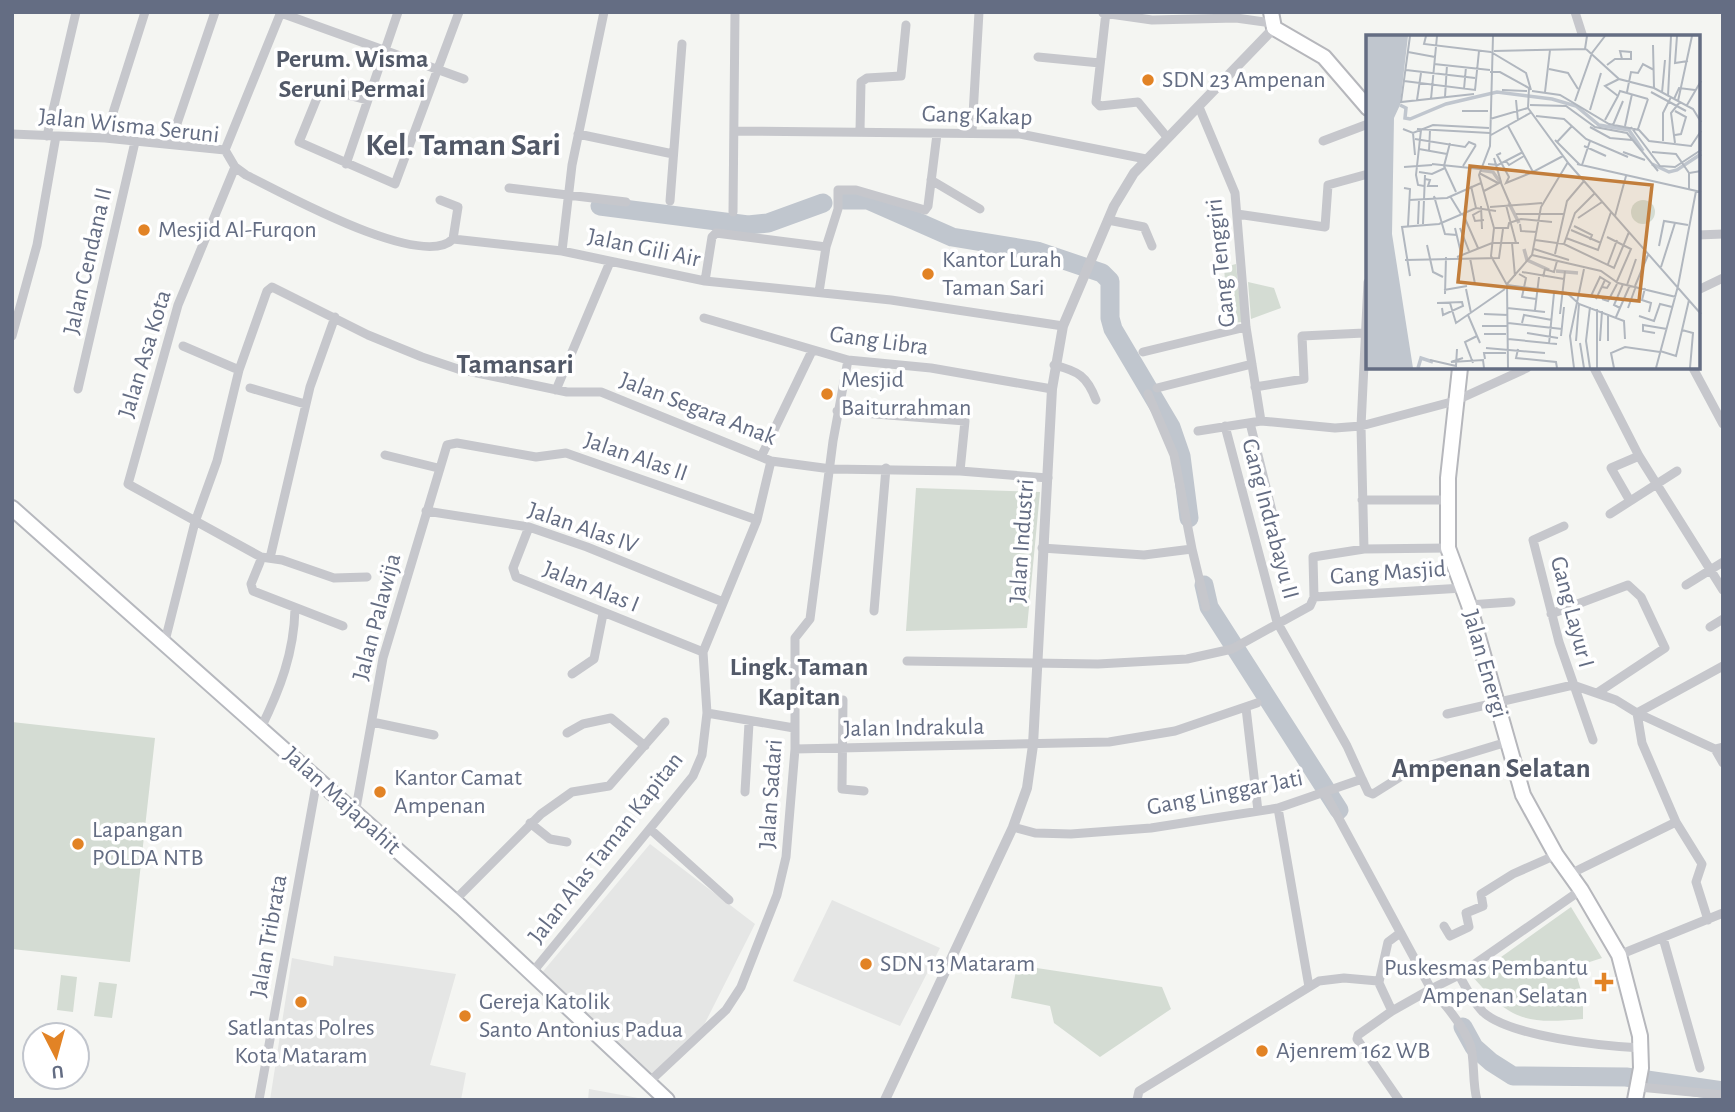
<svg xmlns="http://www.w3.org/2000/svg" width="1735" height="1112" font-family="'Alegreya Sans',sans-serif">
<style>
.built{fill:#e5e6e5}
.green{fill:#d4dcd3}
.lines{fill:none;stroke-linecap:round;stroke-linejoin:round}
.river{stroke:#c0c6ce;stroke-width:19}
.primary-casing{stroke:#b6b8be;stroke-width:18}
.trunk-casing{stroke:#b6b7bc;stroke-width:18}
.minor{stroke:#c6c7cc;stroke-width:9}
.tertiary{stroke:#c6c7cc;stroke-width:10}
.primary{stroke:#fff;stroke-width:14}
.trunk{stroke:#fff;stroke-width:14}
.poi-dot{fill:#e28325;stroke:#fff;stroke-width:2.5}
.labels{text-anchor:middle;dominant-baseline:central;stroke-width:7;stroke-linejoin:round;paint-order:stroke}
.poi-label{font-size:24px;fill:#646d83;stroke:#fff;text-anchor:start}
.street-label{font-size:24px;fill:#646d83;stroke:#fff}
.neighbourhood-label{font-size:26px;font-weight:bold;fill:#525968;stroke:#fff}
.quarter-label{font-size:28px;font-weight:bold;fill:#525968;stroke:#fff}
.district-label{font-size:32px;font-weight:bold;fill:#525968;stroke:#fff}
.inset-river{fill:none;stroke:#c0c6ce;stroke-width:3.5}
.inset-road{fill:none;stroke:#b1b7bf;stroke-width:2}
.view{fill:#c27e3c;fill-opacity:0.15;stroke:#c27e3c;stroke-width:3.5}
.inset-edge{fill:none;stroke:#646d83;stroke-width:3.5}
</style>
<rect width="100%" height="100%" fill="#f4f5f2"/>
<path class="built" d="M650 844 755 924 703 1027 646 1079 540 975Z
M832 900 940 948 900 1026 793 981Z
M334 956 456 974 430 1065 466 1073 461 1100H270L292 958 333 966Z
M589 1089 649 1100H588Z"/>
<path class="green" d="M1236 264 1242 322 1228 323 1224 267Z
M1248 282 1274 288 1281 308 1251 319Z
M916 488 1040 492 1027 628 906 631Z
M12 722 155 738 130 962 12 949Z
M1571 907 1602 958 1574 967 1583 997V1019C1526 1024 1511 1021 1473 977Z
M1017 965 1162 987 1171 1009 1100 1057 1054 1023 1050 1006 1011 998Z
M61 975 77 977 73 1012 57 1010Z
M99 982 117 984 112 1018 94 1016Z"/>
<g class="lines">
<path class="river" d="M844 200H868L952 237 1037 251 1102 273 1110 281V318L1113 329 1171 427 1181 456 1189 518
M600 206 748 225 768 223 823 203
M1204 585 1209 607 1339 810
M1463 1027 1474 1047 1491 1062 1513 1076 1626 1077 1723 1091"/>
<g class="primary-casing">
<path id="primary" d="M12 508 461 907 667 1100"/>
</g>
<g class="trunk-casing">
<path id="trunk" d="M1271 12 1274 28 1324 57 1368 108
M1460 368 1448 478V548L1469 605 1523 795 1556 855 1581 890 1619 955 1640 1036 1641 1068 1635 1100"/>
</g>
<path class="minor" d="M1106 12 1096 102 1100 106 1138 102 1167 137
M1575 12 1583 37
M281 13 464 79
M1103 13 1152 20 1236 18 1272 23
M1038 57 1100 63
M367 100 321 88 299 142 395 184 459 12
M1199 107 1235 193 1246 327 1261 421
M736 131 1020 134 1146 159
M860 131 861 82 867 78 901 76 906 25
M972 132 979 12
M12 134 105 138 225 150 235 167 246 175C281 192 422 271 453 239L562 251 705 281 891 300 1063 326
M578 134 673 154
M47 136 76 12
M105 138 145 12
M1323 141 1368 124
M170 144 215 12
M225 150 281 12
M346 164 398 12
M235 167 178 305 128 484 261 557 282 560 334 578 367 577
M931 180 980 209
M509 188 626 202
M440 200 458 207 453 239
M670 201 682 44
M733 212 735 12
M1237 214 1325 227 1328 185 1368 174
M1108 220 1144 227 1152 246
M1698 235 1723 234
M562 251 572 165 604 12
M705 281 712 237 716 233 826 247
M1698 290 1723 278
M819 292 826 247 838 209V190H856L925 210 928 206 937 134
M704 318 848 360 931 368 1052 389
M12 336 37 245 56 136
M183 346 239 370
M1143 352 1246 327
M1054 365C1078 371 1087 376 1096 400
M1594 368 1639 456 1723 590
M1693 368 1723 424
M1255 387 1304 379 1302 336 1364 333
M250 388 305 404
M1157 388 1252 364
M78 389 135 142
M556 390 610 262
M1148 394 1174 455 1192 549
M837 411 965 421 960 471
M1250 423 1273 515
M1225 426 1277 622 1347 746 1362 779
M1198 431 1261 421 1335 428 1361 426 1455 401 1527 368
M385 455 438 468
M761 457 812 351
M1362 500H1447
M1630 501 1611 468 1639 456
M426 511 529 527 587 547 723 602
M1610 514 1677 471
M1564 526 1533 540 1559 642 1593 740
M529 527 513 568 516 577 703 652
M1042 548 1144 555 1192 549 1206 607
M1364 549 1361 426 1368 282
M270 558 310 387 335 317
M260 562 251 584 253 591 343 626
M1686 585 1723 562
M1314 597 1463 588
M1469 605 1511 602
M874 611 886 468
M1551 614 1628 585 1641 597 1665 648 1597 693
M1710 627 1723 619
M165 641 195 522 217 461 239 370 267 291 272 287 368 335 422 357 458 369 567 392H601L771 461 831 469 960 471 1048 478
M907 661 1098 664 1187 659 1232 649 1310 606 1314 597 1313 557 1364 549 1448 548
M572 674 594 659 603 614
M843 700 842 789 864 791
M1246 708 1258 811
M707 713 794 728
M1447 714 1573 685 1616 700 1637 713 1723 666
M372 722 434 735
M261 728C280 689 294 653 295 609
M567 733 583 724 611 718 645 746
M795 749 1109 742 1175 731 1257 703
M1715 749 1723 763
M745 792 749 723
M1325 793 1431 989 1392 1011
M1278 808 1309 987
M355 814 383 658 447 445 457 443 536 457 566 453 757 520
M530 823 550 839 567 842
M1013 827 1035 833 1071 834 1151 828 1278 808 1362 779 1368 792 1373 794 1408 772 1507 742
M650 829 729 900
M1570 874 1676 822
M454 901 541 814 572 792 609 786 665 722
M1708 920 1696 882 1702 864 1676 822 1642 743 1637 713 1715 749 1723 747
M1444 926 1450 936 1469 927 1466 913 1483 906 1481 894 1513 874 1556 855
M1663 938 1700 1068
M1619 955 1723 913
M531 974 693 776 702 755 707 713 703 652 757 520 771 461
M1459 975C1466 988 1473 1002 1483 1012 1511 1037 1603 1046 1641 1048
M1379 982 1388 942 1400 933
M648 1083 726 1010 741 987 777 895 786 857 795 749V638L810 619 833 441 848 360
M1639 1087 1723 1095
M259 1100 317 780
M1137 1100 1139 1091 1319 981 1344 978 1378 981 1392 1011 1358 1035 1357 1039 1399 1100
M1477 1100C1472 1083 1475 1057 1470 1044 1462 1024 1446 1005 1431 989L1459 975 1581 890"/>
<path class="tertiary" d="M885 1100 1013 827 1027 788 1033 745 1052 389 1063 326 1114 206 1134 173 1274 28"/>
<use href="#primary" class="primary"/>
<use href="#trunk" class="trunk"/>
</g>
<g class="poi-dot">
<circle cx="1148" cy="80" r="7"/>
<circle cx="144" cy="230" r="7"/>
<circle cx="928" cy="274" r="7"/>
<circle cx="827" cy="394" r="7"/>
<circle cx="380" cy="792" r="7"/>
<circle cx="78" cy="844" r="7"/>
<circle cx="866" cy="964" r="7"/>
<path d="M1600.5 971.5h7v7h7v7h-7v7h-7v-7h-7v-7h7z"/>
<circle cx="301" cy="1002" r="7"/>
<circle cx="465" cy="1016" r="7"/>
<circle cx="1262" cy="1051" r="7"/>
</g>
<g class="labels">
<g class="poi-label">
<text x="1162" y="80">SDN 23 Ampenan</text>
<text x="158" y="230">Mesjid Al-Furqon</text>
<text x="942" y="260">Kantor Lurah<tspan x="942" dy="28">Taman Sari</tspan></text>
<text x="841" y="380">Mesjid<tspan x="841" dy="28">Baiturrahman</tspan></text>
<text x="394" y="778">Kantor Camat<tspan x="394" dy="28">Ampenan</tspan></text>
<text x="92" y="830">Lapangan<tspan x="92" dy="28">POLDA NTB</tspan></text>
<text x="880" y="964">SDN 13 Mataram</text>
<text x="1588" y="968" text-anchor="end">Puskesmas Pembantu<tspan x="1588" dy="28">Ampenan Selatan</tspan></text>
<text x="479" y="1002">Gereja Katolik<tspan x="479" dy="28">Santo Antonius Padua</tspan></text>
<text x="301" y="1028" text-anchor="middle">Satlantas Polres<tspan x="301" dy="28">Kota Mataram</tspan></text>
<text x="1276" y="1051">Ajenrem 162 WB</text>
</g>
<g class="street-label">
<text transform="translate(977 116) rotate(2)">Gang Kakap</text>
<text transform="translate(129 126) rotate(6)">Jalan Wisma Seruni</text>
<text transform="translate(644 248) rotate(12)">Jalan Gili Air</text>
<text transform="translate(88 261) rotate(-77)">Jalan Cendana II</text>
<text transform="translate(1221 263) rotate(-96)">Gang Tenggiri</text>
<text transform="translate(879 341) rotate(8)">Gang Libra</text>
<text transform="translate(145 354) rotate(-73)">Jalan Asa Kota</text>
<text transform="translate(698 409) rotate(21)">Jalan Segara Anak</text>
<text transform="translate(636 457) rotate(19)">Jalan Alas II</text>
<text transform="translate(1270 519) rotate(75)">Gang Indrabayu II</text>
<text transform="translate(583 528) rotate(19)">Jalan Alas IV</text>
<text transform="translate(1022 541) rotate(-86)">Jalan Industri</text>
<text transform="translate(1388 573) rotate(-4)">Gang Masjid</text>
<text transform="translate(591 587) rotate(22)">Jalan Alas I</text>
<text transform="translate(1572 612) rotate(75)">Gang Layur I</text>
<text transform="translate(377 617) rotate(-75)">Jalan Palawija</text>
<text transform="translate(1485 664) rotate(74)">Jalan Energi</text>
<text transform="translate(914 728) rotate(-1)">Jalan Indrakula</text>
<text transform="translate(1225 793) rotate(-11)">Gang Linggar Jati</text>
<text transform="translate(771 794) rotate(-86)">Jalan Sadari</text>
<text transform="translate(342 801) rotate(42)">Jalan Majapahit</text>
<text transform="translate(606 848) rotate(-52)">Jalan Alas Taman Kapitan</text>
<text transform="translate(269 936) rotate(-80)">Jalan Tribrata</text>
</g>
<g class="neighbourhood-label">
<text x="352" y="59">Perum. Wisma<tspan x="352" dy="30">Seruni Permai</tspan></text>
<text x="799" y="667">Lingk. Taman<tspan x="799" dy="30">Kapitan</tspan></text>
</g>
<g class="quarter-label">
<text x="515" y="365">Tamansari</text>
<text x="1491" y="769">Ampenan Selatan</text>
</g>
<g class="district-label">
<text x="463" y="145">Kel. Taman Sari</text>
</g>
</g>
<g transform="translate(1366 35)">
<rect width="334" height="334" fill="#f4f5f2"/>
<path d="M265 177a12 12 0 1 1 24 0a12 12 0 1 1-24 0Z" fill="#d4dcd3"/>
<path d="M0 1H42L34 70 28 83 26 199 47 333H0Z" fill="#c0c6ce"/>
<path class="inset-river" d="M34 70 40 73 39 83 44 84 80 69 131 57 186 64 210 71 233 90 263 95 277 116M286 129 303 137 311 135 335 119M114 135 127 137 134 147M143 168 153 188M158 214 161 225 183 235M190 236 212 238M52 333 55 323 67 327"/>
<path class="inset-road" d="M44 1 35 67 108 59M60 1 58 9 125 17M127 1 124 111 113 140 128 193 125 221 141 250 142 333M311 1 309 28 322 26M287 10 288 53M220 14 253 44 288 53 327 74 335 87M128 16 219 14 221 1M42 17 69 22M125 17 160 38 165 55M68 29 124 35M241 30 249 24H265V17L254 16 256 24M183 34 202 38 212 54M40 35 109 43M124 37H134L163 53 162 73 203 129 335 279M38 46 109 55 113 16M98 54 100 32M136 55 161 56M166 56 194 60 243 89 273 95 283 106 325 111 335 96M179 57 184 15M261 57 265 37 272 38 277 29 288 35M285 57 320 76M296 58 299 25M252 61 254 56 282 64M252 61 239 51 253 44M302 61 305 1M79 62 81 30M65 64 71 1M308 64 313 53 329 55M51 65 55 38M150 65 152 86M209 66 226 18 239 1M312 66 326 1M164 70 200 71 229 92 261 98 292 136M321 70 335 46M224 75 235 38M96 76H122M309 76 320 82 315 99 309 100M170 81 198 84 220 104 262 122M124 84 162 73M239 85 252 61M247 90 257 66M142 91 167 137 197 121M259 91 266 59M224 92 244 103 266 105M265 92 294 131 309 132 335 115M37 94 47 98 67 90 123 93M51 94 124 98M272 94 282 64M55 95 50 140 52 150 58 151M47 98 49 120M125 100 166 77M49 104 99 112 103 107 110 110M189 105 214 130M297 106V78L305 62M191 107 206 91M84 108 78 131 90 157M309 108 305 78 314 67M218 111 240 121M53 114 81 119M63 116 64 95M257 117 279 125M286 117 310 119 323 138M135 118 131 120 143 142 140 148 167 137M140 126 143 130 158 121M66 129 114 134M122 129 132 130 157 117M211 129 335 157M216 130 224 106M97 131 110 110M38 132 66 130M53 137 66 139 79 133M113 138 132 148M59 144 64 145 62 151H72M135 148 144 169M105 151 110 173M38 153 44 154 42 191M323 155V138L335 136M118 156 135 147 128 123M68 161 79 199 91 200M84 161 95 179M43 165 81 163 115 148M140 170 150 208M115 171 116 194M124 172 176 168M114 176 107 180 109 186 118 185M97 179 112 213M150 179H199M249 181 260 141M212 183 236 167M52 189 53 164M57 189 59 140M154 189 155 196 171 197M208 191 226 200 224 205M89 193 95 218M94 193 103 216M128 193H142L143 188 155 184 186 187M205 195 235 208M241 202 265 214 251 246M200 203 232 215 245 177M169 205 198 209 248 233 263 197M146 208 149 241M198 209 209 178 228 159M61 210 67 237 77 242M293 211 298 186 322 190M168 214 203 225M189 219 201 166 218 146M166 220 235 236 252 248 310 262M91 222 126 208H153M104 223 109 249M39 225 133 223 137 194M242 229 251 205M295 232 309 188M156 237 198 244M153 239 160 243 156 262 170 264M44 241 36 192 73 189 110 173 130 176M177 242 179 234 188 237 191 226M141 249 166 220 175 172 202 127M141 250 201 258 213 269 258 286 259 304M261 250 270 224M269 251 282 220M279 253 276 265 285 268 283 277M100 254 105 278M78 255 101 251M79 259 80 222M225 261 234 242 244 248 241 253 236 252M230 264 239 245M236 264 242 266 251 249M71 268 96 267 97 271 77 280 76 273M84 268 90 288 139 254M224 272 220 306 224 333M141 273 179 277M254 273 248 270 257 249M262 273 270 251M169 275 173 242M118 279 142 280M194 279 199 236M242 279V306M102 280 114 308M273 281 288 286 294 269 306 272M250 282 264 250M142 288 196 294M156 288 158 280 186 285M116 291H142M316 295 327 298 324 333M161 298 192 303M289 298 277 296V290L301 294M118 299H140M195 301 198 272M142 304 191 309M210 306 213 269M234 306 236 276M214 308 218 333M183 309 188 258M120 313 179 318M152 314 150 323 190 327 191 333M294 316 310 321 323 265M97 323 85 327 117 325 118 333M119 324 118 318H140M64 325 90 331 91 314M107 328 99 307 111 301M208 333 204 301 218 234M231 333V274M248 333 245 318 259 312 294 317M290 333 312 251 330 156"/>
<path class="view" d="M104 131 286 150 273 266 92 247Z"/>
<rect width="334" height="334" class="inset-edge"/>
</g>
<rect width="1735" height="1112" fill="none" stroke="#646d83" stroke-width="28"/>
<g transform="translate(56 1056) rotate(174)"><circle r="33" fill="#ffffff" stroke="#c1c5cd" stroke-width="2"/>
<path d="M0-5L12 26L0 18L-12 26Z" fill="#e28325"/>
<text y="-10" font-size="19" font-weight="bold" text-anchor="middle" fill="#646d83">U</text>
</g>
</svg>
